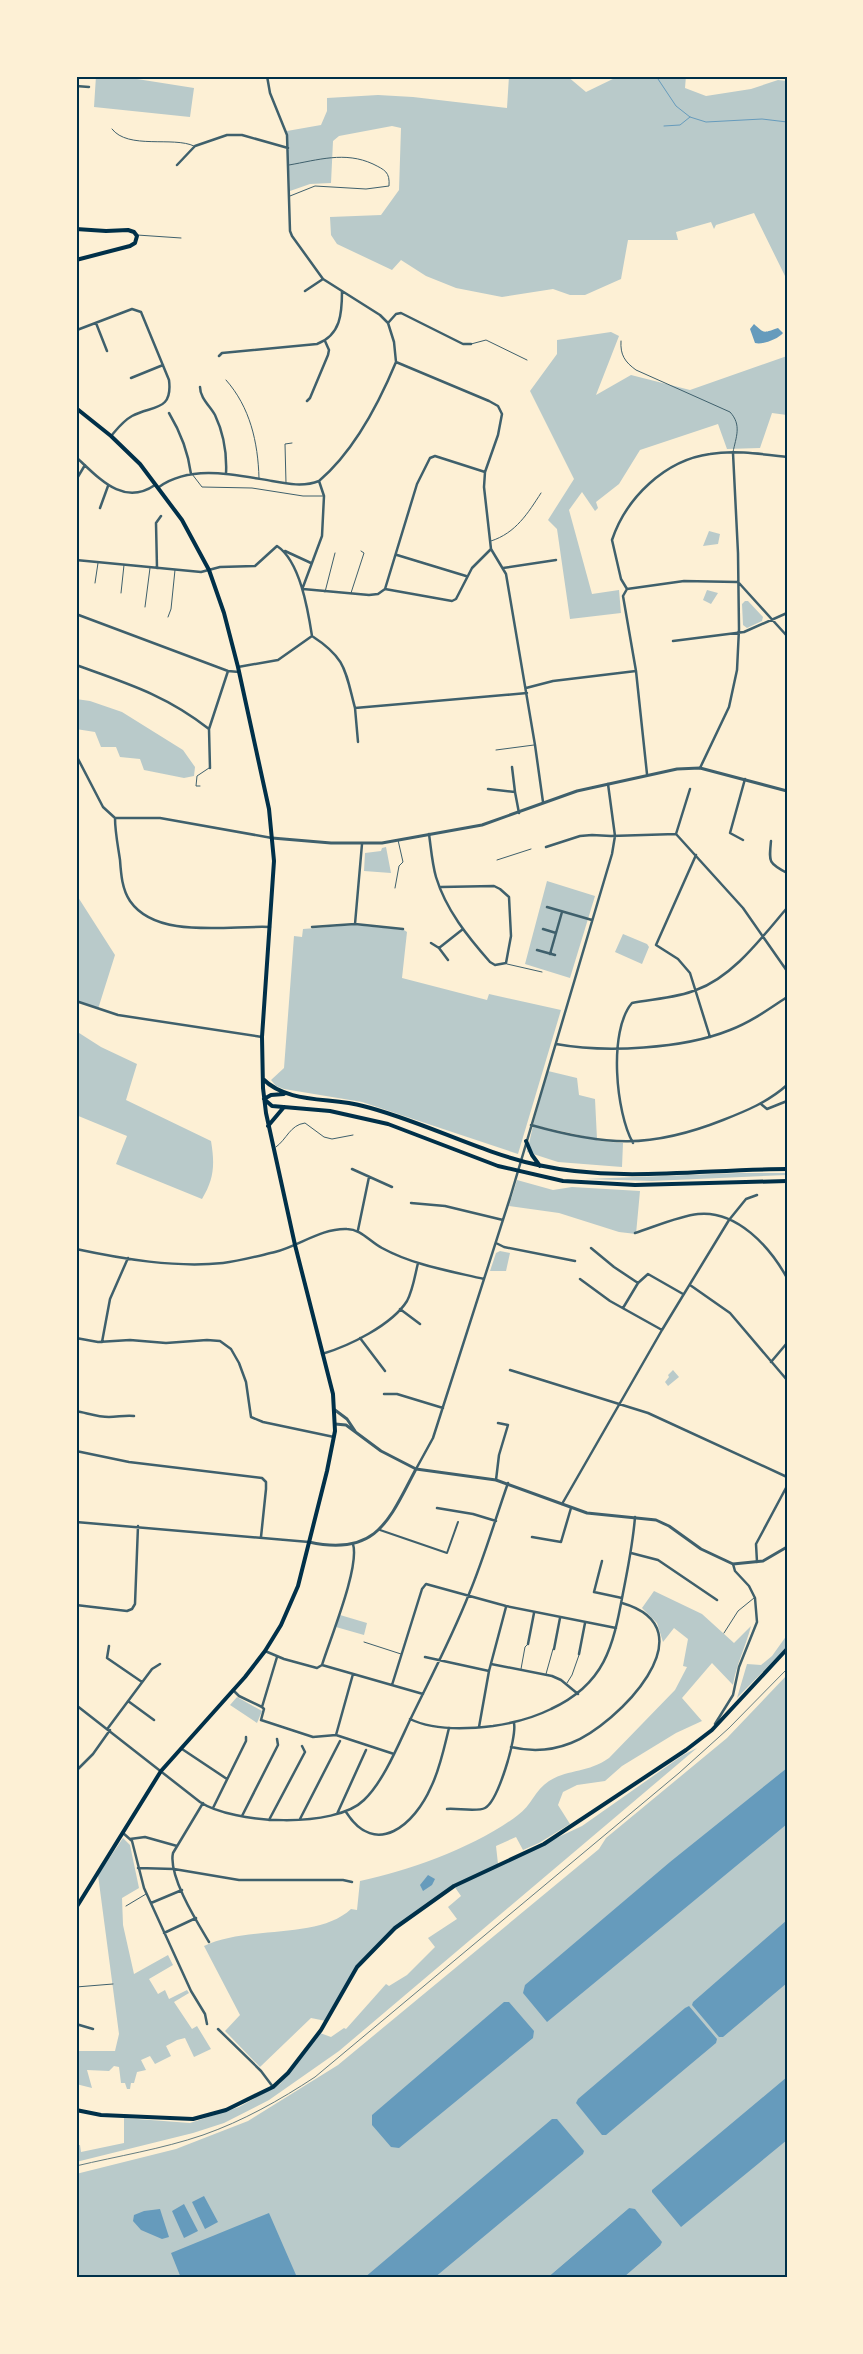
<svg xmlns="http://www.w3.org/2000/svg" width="863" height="2354" font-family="'Sofia Sans Condensed',sans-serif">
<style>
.green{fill:#b9caca}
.water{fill:#669bbc}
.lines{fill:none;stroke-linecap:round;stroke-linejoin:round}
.stream{stroke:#669bbc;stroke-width:1}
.service{stroke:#3f606c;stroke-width:1}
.pedestrian{stroke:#3f606c;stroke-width:2}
.minor{stroke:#3f606c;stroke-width:2.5}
.tertiary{stroke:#3f606c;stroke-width:3}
.secondary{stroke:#003049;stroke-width:4}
.rail{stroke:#657d81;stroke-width:1}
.neatline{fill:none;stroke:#003049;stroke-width:2}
</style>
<rect width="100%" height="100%" fill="#fdf0d5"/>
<path class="green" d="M96 76H118L194 88 190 117 94 107Z
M509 76H567L586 92 619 76H686L685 88 706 96 751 89 778 80 787 81V280L754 213 716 225 714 229 711 222 676 232 678 240H628L621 279 585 295H570L553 289 502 297 456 288 426 276 401 260 392 270 337 244 331 235 330 217 381 215 399 190 401 128 392 126 339 136 333 141 331 183 310 184 290 191 287 131 321 125 327 111V98L378 95 413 97 507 108Z
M611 332 619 336 596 395 631 375 690 390 787 356V415L772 413 760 448 727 449 718 424 640 450 619 484 596 502 598 508 595 511 582 492 569 510 592 594 619 590 621 613 570 619 557 529 548 520 574 479 530 391 557 354V340Z
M709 531 720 534 718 544 703 546Z
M707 590 718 593 711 604 703 600Z
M745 601H748L763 617 762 621 747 628 743 625 742 604Z
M76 699 90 701 122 712 183 750 195 767 194 776 184 778 144 770 140 759 120 757 116 747H101L95 732 76 729Z
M386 847 391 873 364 871 365 853 381 851 382 848Z
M547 881 595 896 570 978 525 964Z
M76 894 115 955 98 1009 76 1001Z
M354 925 404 930 407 932 402 978 487 1000 489 994 561 1010 518 1154 362 1102 284 1089 276 1086 271 1080 284 1068 294 936 302 937 303 929Z
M623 934 647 944 649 947 642 964 615 952Z
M76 1031 101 1047 137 1064 126 1100 211 1141C215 1165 214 1179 202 1199L116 1164 127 1136 76 1115Z
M548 1071 577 1078 579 1095 595 1099 597 1139 533 1125Z
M533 1126 601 1141 623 1143 622 1167 558 1162 527 1152Z
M739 1173H787V1175L652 1181 585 1179Z
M517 1180 553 1190 572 1187 640 1191 636 1234 619 1232 559 1213 509 1206Z
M500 1251 510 1253 506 1271H490L496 1253Z
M673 1370 679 1377 668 1386 665 1382 669 1377 668 1375Z
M654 1591 702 1614 734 1643 751 1626C746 1646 736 1665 733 1685L712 1663 682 1698 702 1721 676 1733 622 1766 605 1781 577 1785 563 1792 558 1805 570 1824 539 1843 523 1850 516 1837 496 1846 498 1864C452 1885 396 1919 364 1959 349 1977 338 2001 326 2021L311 2018 260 2067 225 2031 240 2015 204 1946C248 1925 318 1940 351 1909L357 1910 360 1881C409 1871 478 1846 518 1815 531 1806 535 1790 549 1781 568 1769 588 1773 609 1758L675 1690 687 1667 683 1666 688 1639 674 1628 663 1642 657 1623 642 1608Z
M340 1615 367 1623 364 1635 336 1627Z
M787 1635V1647L737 1698 747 1664 761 1665 772 1656Z
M787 1675V2278H623L660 2246 629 2208 547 2278H76V2174L176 2149 248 2121 338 2065 599 1849 606 1838 727 1738Z
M237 1697 262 1711 257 1723 230 1705Z
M697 1748 339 2051 269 2100 224 2123 193 2133 76 2162V2145H80L81 2152 124 2143V2118L190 2123 239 2107 280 2084 320 2033 331 2037 344 2028 346 2029 386 1984 389 1986 407 1975 435 1947 428 1938 457 1919 448 1907 461 1896 454 1886 582 1826 683 1755Z
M123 1838 130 1845 139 1888 122 1898 123 1925 134 1974 168 1955 173 1965 149 1979 158 1994 165 1990 169 1999 187 1990 189 1993 174 2002 192 2029 197 2026 211 2049 194 2057 185 2038 177 2040 166 2046 171 2056 155 2064 150 2056 141 2060 146 2070 137 2072 134 2083H131L130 2089H127L125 2083H121L119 2067 114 2066 109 2071 87 2070 92 2088 76 2084V2051H115L119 2034 98 1875Z"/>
<path class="water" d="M754 324C765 334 763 333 778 328L783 333C778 339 763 345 755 343L750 329Z
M787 1768V1824L547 2022 523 1993 525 1985 670 1862Z
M428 1875 435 1879 432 1885 423 1891 420 1885Z
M787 1920V1983L723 2037H719L692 2005 693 2002Z
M504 2002H509L534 2031 533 2038 399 2148 391 2147 372 2125V2115Z
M689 2006 717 2039 716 2043 606 2135H602L576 2103 578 2099 685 2008Z
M787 2077V2140L681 2227 652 2192V2190Z
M552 2119H557L584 2151 583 2154 434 2278H364Z
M204 2196 218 2222 205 2229 192 2202Z
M184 2204 198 2231 184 2238 172 2211Z
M629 2208 635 2209 662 2242 660 2246 623 2278H547Z
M160 2209 169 2237 162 2239 141 2230 133 2221 134 2215 144 2211Z
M269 2213 296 2275 295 2278H181L171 2253Z"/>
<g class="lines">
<path class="stream" d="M656 76 676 106 690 117 706 122 762 119 787 122
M664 126 680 125 690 117"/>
<path class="service" d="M112 129C128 150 173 136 194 146
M289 165C318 160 345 151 373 164 385 170 390 172 389 186L366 189 315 186 290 196
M137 235 181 238
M621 341C620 355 625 362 636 370L730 412C742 425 736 437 733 452
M471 344 486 340 527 360
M226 380C250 407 258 442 259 478
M192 474 202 487 252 488 303 496H323
M286 483 285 444 292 443
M491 541C516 533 528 513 541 493
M95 583 98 563
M325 592 335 553
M121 593 124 565
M351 593 364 553 361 551
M145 607 150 568
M168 617 171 609 175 570
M496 750 534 745
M200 786H196L197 776 209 768
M497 860 531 849
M395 888 399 866 403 862 398 840
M507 964 542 972
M276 1147C287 1139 290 1125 305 1123L324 1137 332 1139 353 1135
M724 1633 738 1611 754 1598
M364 1642 401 1654
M521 1669 525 1647 528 1644
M546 1674 553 1649
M567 1683 572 1675 579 1655
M126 1906 146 1894
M76 1987 113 1984"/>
<path class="pedestrian" d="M380 1530 447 1553 458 1522"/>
<path class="minor" d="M267 76 270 93 287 135 290 231 292 236 323 279 380 315 388 323 394 342 396 362 489 401 498 406 502 414 498 435 485 472 484 487 491 549 506 574 535 745 543 802
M76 86 89 87
M177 165 195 146 227 135H242L288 148
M305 291 323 279
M96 323 107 351
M388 323 396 314 401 313 463 344H471
M77 330 132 309 141 312 169 380C173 412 152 405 132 416 123 421 117 429 111 436
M219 356 222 353 317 344C341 335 342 313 342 291
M131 378 163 365
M200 387C200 398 210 406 215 415 224 434 227 454 226 474
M307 401 310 398 328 355 329 350 325 341
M169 413C181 433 188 451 191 474
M76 457C99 478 123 507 155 485
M76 480 85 465
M159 487C191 464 236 475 272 481 288 484 304 487 319 481 353 452 379 403 396 362
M100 508 108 486
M285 551 311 563
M397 555 466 576
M76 560 201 572 220 567 255 566 277 546C300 561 308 610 312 636L278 660 238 667
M157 568 156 523 161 516
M503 568 556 560
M739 583 787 636
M303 587 322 536 324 496 319 481
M303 589 369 595 378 594 385 589 452 601 456 599 472 568 491 549
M385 589 417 484 430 458 435 456 485 472
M627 589 621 579 612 540C626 498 665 460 710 454 735 450 761 454 787 457
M627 589 623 596 636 671 647 774
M627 589 684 581 737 582
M76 614 228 671 239 672
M312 636C346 658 345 670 355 708L527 693
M673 641 744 632 787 613
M76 665C126 683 166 695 209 729
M526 688 553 681 636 671
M355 708 358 742
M76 755 103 807 115 818C115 832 118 846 120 860 121 874 122 889 130 901 157 940 229 925 270 927
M512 767 515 792
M210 768 209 729 228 671
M700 768 729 707 737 670 739 629 738 553 733 453
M488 789 515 792 519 813
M115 818H160L272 838
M429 834C431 848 432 863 436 877 446 910 468 937 490 962L495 965 506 963 511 936 509 897 500 889 494 886 441 887
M676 834 690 789
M743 840 730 833 745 779
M771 841C769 862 768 863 787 873
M546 847 580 836 592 835 611 836 676 834 743 908 787 971
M696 855 656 945 678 959 690 973 710 1037
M547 907 592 920
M355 924 362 844
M312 927 355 924 403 929
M543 929 556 933
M431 943 439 948
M537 950 555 955
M550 954 562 912
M448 960 439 948 463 929
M76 1001 118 1015 262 1037
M556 1044C605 1053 683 1049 730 1030 751 1022 769 1009 787 997
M761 1104 767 1109 787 1101
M531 1125C606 1146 650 1149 723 1120 746 1111 768 1102 787 1085
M633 1143C616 1113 608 1031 632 1003 652 999 677 998 696 990 733 977 762 937 787 908
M352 1169 392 1187
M411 1203 445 1206 503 1220
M358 1230 369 1177
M635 1233C654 1227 679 1216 698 1214 737 1210 770 1247 787 1278
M496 1243 504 1247 575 1261
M591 1248 614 1267 638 1283
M76 1249C123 1259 175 1268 223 1263 240 1261 258 1256 275 1252 299 1246 321 1228 347 1229 361 1229 370 1242 382 1248 413 1265 450 1271 484 1279
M580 1279 610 1301 662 1330
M690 1285 730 1313 787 1380
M623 1308 638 1283 648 1274 683 1294
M400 1309 420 1324
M76 1338 98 1342 130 1340 166 1343 207 1340 220 1341 231 1349 239 1363 246 1382 251 1417 263 1422 334 1437
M360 1338 385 1371
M102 1342 110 1299 128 1258
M322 1354C349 1346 392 1325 407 1301 413 1290 415 1275 418 1263
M771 1362 787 1343
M510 1370 648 1413 787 1477
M384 1394H397L443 1408
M76 1411C87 1413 98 1417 109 1417 118 1417 125 1415 134 1416
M76 1451 129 1462 262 1478 266 1482V1489L261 1537
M416 1469 433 1438 510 1198 612 854 615 836 608 784
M496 1480 499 1455 508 1425 498 1423
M562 1504 662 1330 729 1220 746 1199 757 1195
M437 1508 473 1514 496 1521
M76 1522 309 1542
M532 1537 561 1542 571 1508
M631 1553 658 1560 717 1600
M602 1561 594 1592 622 1598
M757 1562 756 1544 787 1486
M76 1605 127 1611 132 1609 135 1604 138 1526
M528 1644 534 1613
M109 1646 107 1658 142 1682
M554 1649 560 1618
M265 1651 284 1659 317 1668 322 1665 423 1694
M579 1654 585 1623
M425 1657 489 1671
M491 1664 552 1676 561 1680 578 1694
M322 1665C330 1639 360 1567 353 1544
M392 1685 422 1589 426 1584 506 1606 616 1628
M233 1690 239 1696 262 1707 277 1657
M128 1701 154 1720
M76 1705 200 1802C233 1824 335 1829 364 1800 384 1781 399 1743 411 1718 431 1677 452 1637 469 1594 484 1558 495 1520 508 1483
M262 1707 264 1709 261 1720 313 1737 336 1735 394 1754
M410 1719C434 1731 468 1729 493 1726 514 1723 533 1718 551 1709 605 1684 613 1647 623 1593 628 1568 633 1543 635 1517
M715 1724 733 1695 739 1667 757 1622 755 1598 749 1586 735 1571 733 1564
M479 1727 489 1671 506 1607
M108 1728 152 1669 160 1664
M336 1735 353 1674
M511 1747C532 1752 551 1751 571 1743 617 1725 712 1629 622 1603
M182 1749 227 1779
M76 1771 93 1754 110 1730
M203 1803 173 1853C168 1876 197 1922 209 1942
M213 1808 246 1741V1737
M447 1809C456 1808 478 1812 485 1808 498 1801 517 1738 514 1723
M346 1812C376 1859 415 1824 431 1787 440 1769 444 1748 449 1728
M337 1814 366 1750
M242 1816 278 1745 277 1739
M300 1819 340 1741
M269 1820 305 1752 302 1746
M123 1833 132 1841 144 1888 191 1991 205 2014 207 2024
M130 1839 145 1837 177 1846
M138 1868 174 1869 239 1880H343L352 1882
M151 1903 182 1890
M164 1933 196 1918
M76 2024 93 2029
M218 2029 261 2071 273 2087"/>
<path class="tertiary" d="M272 838 331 843H382L482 825 577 791 677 769 700 768 787 791
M335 1410 347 1419 355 1431
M335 1424 346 1425 381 1451 416 1469 496 1480 587 1513 656 1520 669 1526 701 1549 733 1564 763 1561 787 1547
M309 1542C377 1557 389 1520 416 1469"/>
<path class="secondary" d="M76 229 106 231 128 230 134 232 137 236 135 243 130 246 76 260
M76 408 111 436 140 464 182 520 209 570 224 613 238 667 269 809 274 861 262 1037 263 1088 266 1113 295 1245 333 1394 335 1431 327 1471 298 1586 281 1625 265 1651 245 1677 161 1771 76 1908
M263 1079C288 1104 330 1097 363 1106 423 1121 478 1152 538 1165 619 1183 705 1169 787 1169
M264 1099 272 1106 330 1111 388 1124 498 1166 563 1181 635 1185 787 1181
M264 1099 271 1095 284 1094
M268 1126 284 1107
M526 1141 532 1155 540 1166
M76 2110 101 2115 193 2119 226 2110 273 2087 288 2073 321 2030 357 1967 395 1928 454 1886 544 1844 686 1750 712 1730 787 1649"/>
<path class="rail" d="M76 2166C118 2156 162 2149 203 2135 243 2121 280 2100 315 2077L679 1773 729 1728 787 1669"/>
</g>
<rect width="863" height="2354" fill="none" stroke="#fdf0d5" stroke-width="155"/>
<rect x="78" y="78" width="708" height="2198" class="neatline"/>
</svg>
